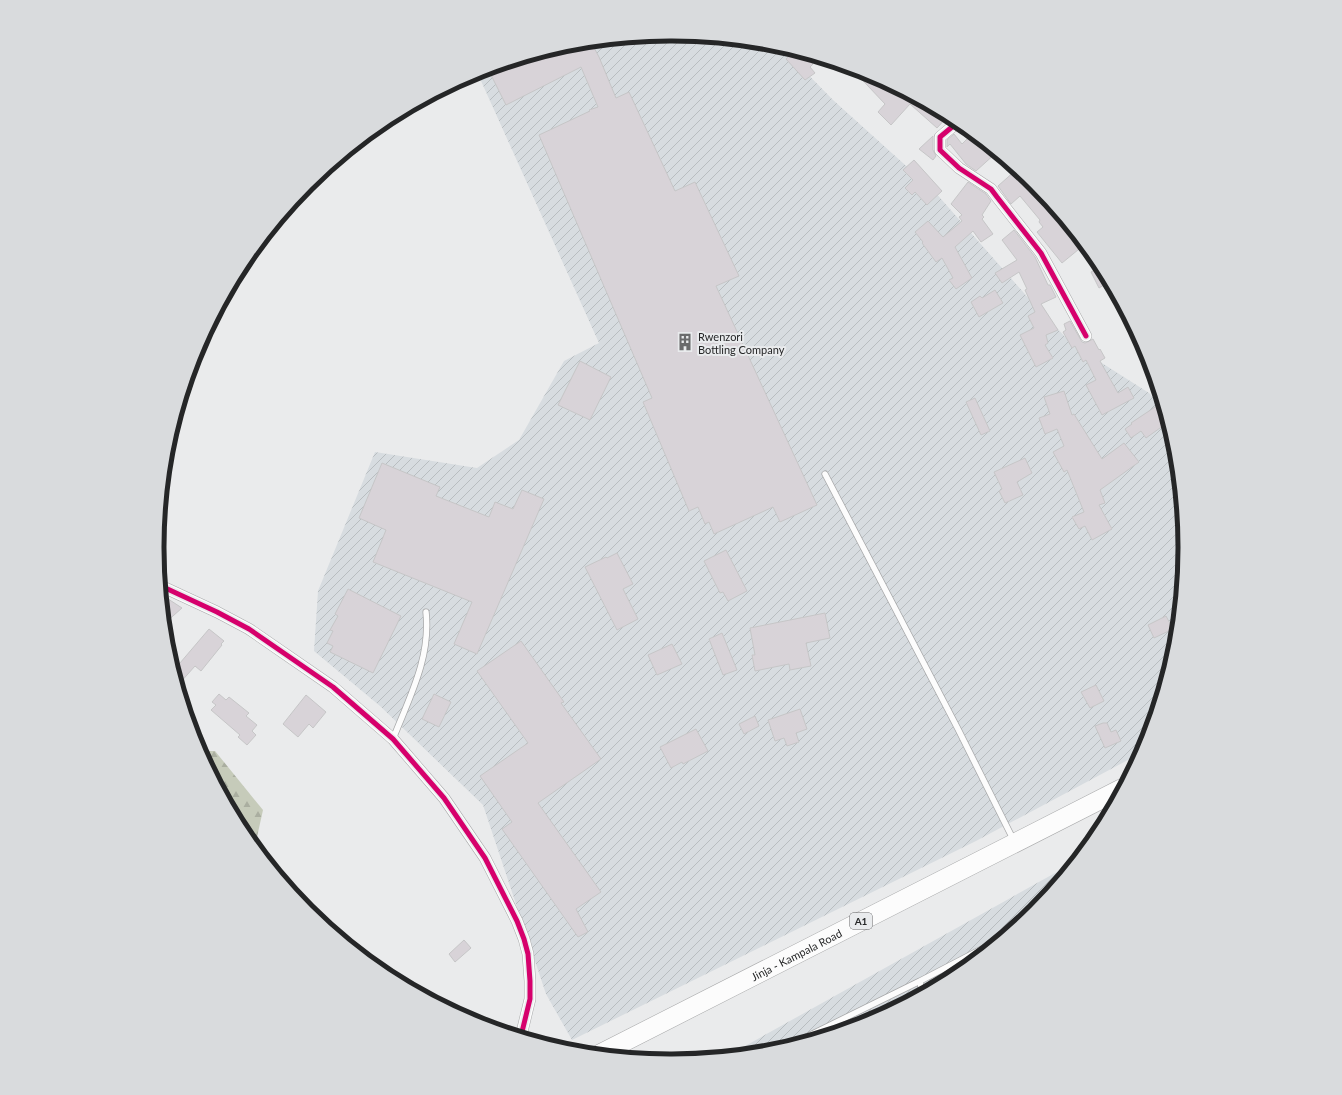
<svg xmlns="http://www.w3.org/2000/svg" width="1342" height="1095" font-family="Lato,sans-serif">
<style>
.industrial{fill:url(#industrial-furrows)}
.forest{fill:url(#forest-firs)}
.building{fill:#d8d3d8;stroke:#c6c6c7}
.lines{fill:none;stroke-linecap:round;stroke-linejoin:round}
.service-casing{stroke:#a7a8a9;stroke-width:7}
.minor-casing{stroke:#a7a8a9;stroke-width:12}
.trunk-casing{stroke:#a7a8a9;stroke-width:20}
.service{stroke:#fcfcfc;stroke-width:5.5}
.minor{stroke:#fcfcfc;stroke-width:11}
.trunk{stroke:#fcfcfc;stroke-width:19}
.cycleway-casing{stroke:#e9ebed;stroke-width:8}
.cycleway{stroke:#d6006c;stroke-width:5}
.labels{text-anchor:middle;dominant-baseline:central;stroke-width:4;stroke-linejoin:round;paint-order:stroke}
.shield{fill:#e9ebed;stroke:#606162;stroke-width:1}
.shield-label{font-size:10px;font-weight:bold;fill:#252627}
.poi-label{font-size:11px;fill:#252627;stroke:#e9ebed;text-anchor:start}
.street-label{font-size:11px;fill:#252627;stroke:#e9ebed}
.rim{fill:none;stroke:#252627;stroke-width:5}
</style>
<defs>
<pattern id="industrial-furrows" width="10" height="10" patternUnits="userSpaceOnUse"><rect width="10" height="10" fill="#d7dce0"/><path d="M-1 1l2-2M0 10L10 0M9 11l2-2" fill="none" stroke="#b8bdc0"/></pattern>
<pattern id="forest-firs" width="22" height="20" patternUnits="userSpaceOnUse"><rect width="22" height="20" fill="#c6cbba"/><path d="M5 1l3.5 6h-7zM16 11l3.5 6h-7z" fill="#aaaea0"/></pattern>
</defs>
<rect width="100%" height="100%" fill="#eaebec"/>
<path class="industrial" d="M671 34 771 44 781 47 833 100 934 191 1031 301 1072 344 1149 393 1162 407 1175 448 1184 548 1175 648 1145 744 1141 753 976 841 572 1040 546 994 483 805 380 706 314 651 318 591 375 452 477 468 519 440 564 361 599 343 477 72 571 44Z
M1073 863 1034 911 956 975 867 1022 771 1051 729 1055Z"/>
<path class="forest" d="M200 751H215L263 810 255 846 244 833Z"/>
<path class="building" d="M591 42 599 57 616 98 629 92 675 191 695 182 739 276 716 286 817 505 780 522 773 507 714 534 709 522 705 524 698 507 689 511 643 402 652 398 539 135 590 111 589 110 598 107 581 67 506 105 488 69 571 44Z
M795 51 803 53 813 64 810 67 815 73 805 80 786 59Z
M851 68 868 73 948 116 937 128 910 104 891 125 878 112 885 104Z
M954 134 962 144 972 134 996 153 976 171 966 164 950 144 947 147V140Z
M933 136V150L936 156 933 160 919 149Z
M914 160 942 191 927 205 915 192 912 195 905 188 913 180 903 170Z
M1016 170 1034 185 1084 245 1062 263 1037 232 1043 227 1039 222 1040 220 1020 196 1011 204 998 186Z
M968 182 986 194 991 201 982 215 984 217 982 219 993 234 981 242 973 231 955 247 972 278 956 289 949 280 953 278 942 258 936 262 922 243 923 242 915 232 928 221 943 237 962 221 959 217 962 215 951 204Z
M1014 230 1035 257 1048 285H1050L1056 297 1041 304 1058 330 1046 335 1048 343 1045 345 1053 358 1036 367 1020 335 1034 328 1028 316 1035 312 1025 290 1027 289 1019 272 1002 283 995 273 1017 260 1002 240Z
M1100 267 1109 282 1099 288 1091 272Z
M995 290 1003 303 979 317 971 302 980 296 982 298Z
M1070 321 1082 342 1085 343 1093 339 1099 350 1100 349 1105 358 1100 361 1118 393 1128 387 1134 398 1102 415 1086 385 1096 380 1086 360 1083 362 1075 346 1072 348 1063 332 1066 330 1064 324Z
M580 361 611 377 590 420 558 405Z
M1064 391 1072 415 1074 414 1102 459 1124 443 1139 462 1100 490 1105 503 1099 505 1112 529 1092 540 1085 526 1079 529 1072 517 1084 512 1067 470 1064 472 1053 452 1064 446 1057 429 1045 434 1039 418 1050 414 1044 397Z
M975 398 990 431 981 435 966 402Z
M1161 403 1167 423 1146 438 1141 431 1131 438 1125 429 1132 424 1131 423Z
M1025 458 1032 473 1017 482 1023 495 1005 503 999 491 1002 489 994 472Z
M382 463 440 487 436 496 489 517 495 502 513 509 522 490 544 499 477 654 454 644 472 602 373 562 386 530 359 518Z
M726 550 747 591 728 601 723 592 720 593 704 561Z
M617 553 633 584 623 589 638 619 617 630 585 567 606 557 607 558Z
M348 589 401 616 373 673 330 652 333 646 327 643 333 631 330 630 338 616 335 614Z
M162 595 182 608 165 623Z
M825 613 830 638 806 643 811 666 790 670 789 664 755 671 752 655H755L750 628Z
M1166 616 1173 629 1154 638 1148 625Z
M209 629 224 641 221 644 222 645 201 671 195 666 179 684 174 670Z
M722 633 737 670 723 675 709 639Z
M521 641 564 702 561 703 601 759 538 803 601 892 576 909 588 932 578 937 502 829 512 822 480 776 528 743 477 671Z
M672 644 682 664 657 675 648 655Z
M1096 685 1104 701 1090 708 1081 692Z
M219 694 226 700 229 697 249 713 246 716 257 725 252 731 256 735 247 745 238 737 240 735 211 710 216 705 212 702Z
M434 694 451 702 439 727 422 719Z
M306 695 326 712 313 728 309 724 298 737 283 724Z
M800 709 807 729 796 733 799 742 787 746 784 738 775 741 768 720Z
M755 716 759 726 744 734 739 724Z
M1103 723H1107L1111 732 1116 730 1121 741 1105 748 1095 726Z
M696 729 708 751 683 764 682 762 671 768 660 747Z
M464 940 471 948 455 962 449 954Z"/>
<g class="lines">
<g class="service-casing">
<path id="service" d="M825 474 958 729 1014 841
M393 739C409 698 431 658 426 612
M920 981 997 941
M790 1045 920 981 922 993"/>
</g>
<g class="minor-casing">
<path id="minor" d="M958 122 940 137V150L959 168 991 189 997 197 1041 253 1086 336
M161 586 217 612 249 629 333 687 393 739 444 798 485 858 517 921 524 939 528 954 530 981V999L521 1036"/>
</g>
<g class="trunk-casing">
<g id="trunk">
<path id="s1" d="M600 1054 1121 789"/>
</g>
</g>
<use href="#service" class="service"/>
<use href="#minor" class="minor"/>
<use href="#trunk" class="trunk"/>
<g class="cycleway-casing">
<path id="cycleway" d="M958 122 940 137V150L959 168 991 189 997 197 1041 253 1086 336
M161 586 217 612 249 629 333 687 393 739 444 798 485 858 517 921 524 939 528 954 530 981V999L521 1036"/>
</g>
<use href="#cycleway" class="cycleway"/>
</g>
<defs>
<g id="building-bare" transform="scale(1.38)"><path d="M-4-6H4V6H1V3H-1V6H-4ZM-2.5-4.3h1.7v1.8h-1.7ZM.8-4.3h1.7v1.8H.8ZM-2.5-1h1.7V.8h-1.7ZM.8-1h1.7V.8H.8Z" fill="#6a6b6c" stroke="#e9ebed" stroke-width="2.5" paint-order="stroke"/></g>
</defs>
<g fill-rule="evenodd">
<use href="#building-bare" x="685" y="342"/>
</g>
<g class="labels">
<rect class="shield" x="850" y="913" width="22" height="16" rx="3"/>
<g class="shield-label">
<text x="861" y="921">A1</text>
</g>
<g class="poi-label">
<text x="698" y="336">Rwenzori<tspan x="698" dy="13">Bottling Company</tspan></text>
</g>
<g class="street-label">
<text stroke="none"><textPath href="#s1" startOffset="220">Jinja - Kampala Road</textPath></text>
</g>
</g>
<path d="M0 0H1342V1095H0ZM670 41H672A506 506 0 0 1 1178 547V548A506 506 0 0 1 672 1054H670A506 506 0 0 1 164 548V547A506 506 0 0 1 670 41Z" fill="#d9dbdd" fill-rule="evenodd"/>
<path class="rim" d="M670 41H672A506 506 0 0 1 1178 547V548A506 506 0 0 1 672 1054H670A506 506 0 0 1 164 548V547A506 506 0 0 1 670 41Z"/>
</svg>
